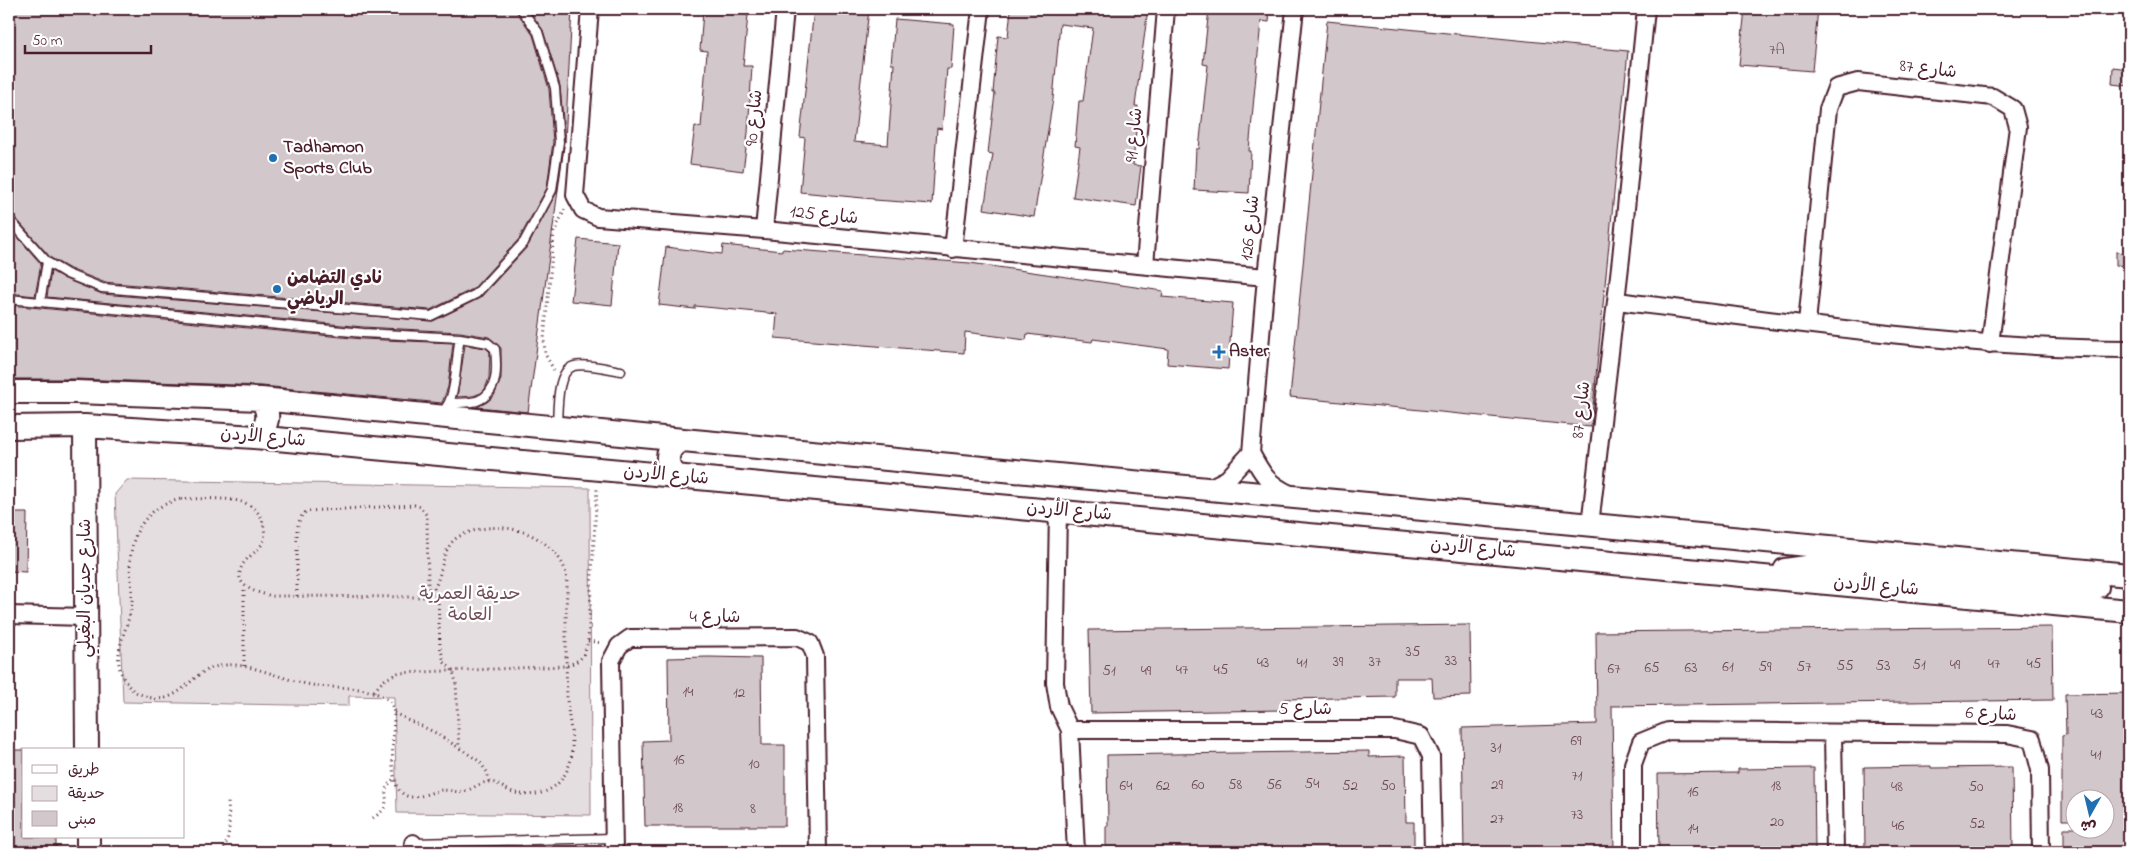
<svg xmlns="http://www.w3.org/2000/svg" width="2138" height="861" font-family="'Indie Flower','Playpen Sans Arabic',sans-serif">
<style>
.green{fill:#e5dee0;stroke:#987e86}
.building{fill:#d2c7cb;stroke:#4a1f2b}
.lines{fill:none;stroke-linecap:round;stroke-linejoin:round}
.lane-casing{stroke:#4a1f2b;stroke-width:11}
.street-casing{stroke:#4a1f2b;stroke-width:20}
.secondary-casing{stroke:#4a1f2b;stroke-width:26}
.path{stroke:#4a1f2b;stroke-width:3;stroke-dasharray:1 4;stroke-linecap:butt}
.lane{stroke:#fff;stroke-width:8}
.street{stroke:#fff;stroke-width:16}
.secondary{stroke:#fff;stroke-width:22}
.poi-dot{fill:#1f6fb2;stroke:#fff;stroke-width:2}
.labels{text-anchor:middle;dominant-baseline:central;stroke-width:4.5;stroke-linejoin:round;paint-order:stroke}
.number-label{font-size:15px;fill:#6c4953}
.street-label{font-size:18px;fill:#4a1f2b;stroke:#fff}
.poi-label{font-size:18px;font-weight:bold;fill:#4a1f2b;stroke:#fff;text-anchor:start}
.park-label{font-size:18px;fill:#714f58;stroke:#fff}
</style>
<rect width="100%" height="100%" fill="#fff"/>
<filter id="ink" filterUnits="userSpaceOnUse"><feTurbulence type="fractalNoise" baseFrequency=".02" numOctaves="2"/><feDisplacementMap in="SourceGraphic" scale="10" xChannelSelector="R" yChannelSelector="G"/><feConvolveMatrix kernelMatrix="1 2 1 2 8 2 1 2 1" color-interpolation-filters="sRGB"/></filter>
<g filter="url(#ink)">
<path class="green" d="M127 480 590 488 591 815 397 813 394 697 349 696V706L123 702 115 494Z"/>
<path class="building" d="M9 9H515L533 35 549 89 553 142 547 188 519 239 473 289 430 310 103 282 70 269 51 258 13 215 9 213Z
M528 9H572L565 142 560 86 543 30Z
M814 9H869L854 142 888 145 894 64H891L895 19 954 24 951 69H947L942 129 937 128 932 204 874 200V199L800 192 805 138 800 137Z
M1011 9H1148L1135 106H1138L1133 165 1141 166 1136 206 1073 197 1080 147 1075 146 1079 101H1083L1093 28 1060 24 1053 99 1034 217 984 209 993 154 988 153 995 93H993L998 36 1008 37Z
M1209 9H1270L1269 22 1261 21 1249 151H1251L1249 193 1194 190 1196 149H1199L1208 65 1203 64Z
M1745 9H1818L1812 71 1739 65Z
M703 11 748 15 743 66H752L748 133 743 171 690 164 695 126 701 127 707 51 700 50Z
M1327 21 1628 51 1591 427 1290 397Z
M2113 67 2129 69V86L2112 84Z
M564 146 528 412 477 407 487 402 494 396 501 379V348L489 337 460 332 363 327 47 297 51 271 65 279 102 294 433 321 480 298 528 246 557 192Z
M9 227 41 264 35 296 9 293Z
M578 239 618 243 612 305 571 301Z
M723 245 782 251V249L970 263 1163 291 1162 297 1233 303 1228 369 1167 364 1168 349 1093 339 1092 342 1027 334 1026 340 965 332 964 353 775 338 777 314 695 306V309L659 305 666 247 722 254Z
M2116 252 2129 253V266L2116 265Z
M9 305 362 339 453 343 448 387 442 403 262 386 76 379H9Z
M465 345 486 348 490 352 489 378 485 389 481 393 473 396 457 397Z
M9 513H27L26 572 9 571Z
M1470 625 1471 696 1433 697 1432 678H1395V697L1284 699 1285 710 1091 713 1089 630Z
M2052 627 2053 700 1612 706 1614 852H1464L1462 728 1597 724 1596 632Z
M708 657 761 658 762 745H785V826H645L643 741 669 740 668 658Z
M2129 693V852H2064V828H2106V798H2076V820H2062V736L2066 735 2065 694Z
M9 750H24V837H56V852H9Z
M1369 751V757L1405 756 1406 822H1414V852H1106V826H1108L1107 755Z
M1931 766V768L2012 767 2013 852H1865L1864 767Z
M1814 768 1815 852H1659L1658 774 1738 773V769Z"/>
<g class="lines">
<g class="lane-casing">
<path id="lane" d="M9 219 47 262 40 302
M47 262 67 274 102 288 431 316 476 294 524 242 552 190 559 142 555 88 538 32 521 9
M9 299 363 333 460 338C455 359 458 398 442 412
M450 403C458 403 469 403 477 401 499 393 497 367 495 349L488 343 460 338
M557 426C558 409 556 371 574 366 585 363 609 369 621 371
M526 840V852
M413 843 614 838"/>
</g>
<g class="street-casing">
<path id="street" d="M590 9 575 195 583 210 598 217 764 230 1266 277
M764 230 785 9
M953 249 981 9
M1145 265 1166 9
M1616 301C1786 321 1957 348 2129 349
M1807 323 1828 109 1836 88 1858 82 1993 97 2013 109 2018 127 1990 344
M1207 489 1227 479 1251 453
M1290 494C1268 484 1262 474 1251 453L1266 277 1295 9
M1058 511 1055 683 1059 707 1070 730 1076 852
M1590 525 1621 258 1646 9
M9 615 86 617
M1070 730H1395L1421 736 1431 756 1433 852
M1833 733 1835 852
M413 843V852
M614 852 611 661 619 646 630 638 797 637 810 643 815 656 818 852
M1633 852V764L1641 742 1668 731 2007 734 2032 739 2040 770 2041 852"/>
</g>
<g class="secondary-casing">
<path id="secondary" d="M9 392H76L261 399 683 440 2129 575
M85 426 87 750
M9 427 85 426 255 437 2129 611
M255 437C269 427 271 413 261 399
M682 478C663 470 663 447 683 440
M1785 570 1814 566H1830L2097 587
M88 837V852"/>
</g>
<path class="path" d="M554 370 545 354 544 340 554 232 565 209
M181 499C196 499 228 497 242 502 250 504 259 512 262 519 264 526 266 535 263 542 259 551 248 556 243 564 230 587 258 593 273 596L426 597C447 583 436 546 462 535 497 519 542 529 562 563 570 577 566 597 566 612 566 641 566 670 567 699 568 716 573 735 572 752 571 762 568 771 561 780 549 795 527 798 510 791 502 788 498 782 489 782 480 782 473 789 465 791 457 793 450 790 442 790 428 792 411 804 400 791 388 778 394 731 394 713L391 702C367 683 340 690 312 685 286 681 251 663 227 665 194 667 190 691 165 698 156 700 148 697 140 694 132 691 128 686 124 679 109 653 130 628 132 602 133 586 128 569 131 553 135 524 153 505 181 499Z
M297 596V530C299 521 300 515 308 511L414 505 421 507 427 516 428 587 432 594 438 597 440 646 444 662 453 671 456 682 459 748
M588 641 602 643
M244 666V586
M374 691 384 680 398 673 566 666C582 660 584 657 588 641L597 488
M394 713 436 733 479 761 487 772 489 782
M373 818C377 815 384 811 385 806 389 793 380 791 394 779
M221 852C232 838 229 820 228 802"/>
<use href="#lane" class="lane"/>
<use href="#street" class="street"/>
<use href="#secondary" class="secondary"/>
</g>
</g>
<g class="poi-dot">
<circle cx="273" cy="158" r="5"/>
<circle cx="277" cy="289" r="5"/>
<path d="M1216.5 344.5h5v5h5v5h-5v5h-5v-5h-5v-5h5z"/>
</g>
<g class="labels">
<g class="number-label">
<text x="1777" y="50">7A</text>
<text x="1413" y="652">35</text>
<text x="1451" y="661">33</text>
<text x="1338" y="662">39</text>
<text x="1375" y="662">37</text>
<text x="1263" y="663">43</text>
<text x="1302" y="663">41</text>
<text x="1994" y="664">47</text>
<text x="2034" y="664">45</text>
<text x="1919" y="665">51</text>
<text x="1955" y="665">49</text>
<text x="1845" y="666">55</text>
<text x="1883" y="666">53</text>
<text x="1728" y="667">61</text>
<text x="1765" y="667">59</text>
<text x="1804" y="667">57</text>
<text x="1652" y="668">65</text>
<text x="1691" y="668">63</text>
<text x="1614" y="669">67</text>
<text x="1182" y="670">47</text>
<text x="1221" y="670">45</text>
<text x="1109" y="671">51</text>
<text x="1146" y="671">49</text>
<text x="688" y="692">14</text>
<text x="739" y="693">12</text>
<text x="2097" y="714">43</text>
<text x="1576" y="741">69</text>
<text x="1496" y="748">31</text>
<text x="2096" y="755">41</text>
<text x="679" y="760">16</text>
<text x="754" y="764">10</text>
<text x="1577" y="776">71</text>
<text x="1312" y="784">54</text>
<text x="1198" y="785">60</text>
<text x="1235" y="785">58</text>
<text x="1274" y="785">56</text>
<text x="1497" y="785">29</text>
<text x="1126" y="786">64</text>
<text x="1163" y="786">62</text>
<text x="1350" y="786">52</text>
<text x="1388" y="786">50</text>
<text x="1776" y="786">18</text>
<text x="1897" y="787">48</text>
<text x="1976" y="787">50</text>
<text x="1693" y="792">16</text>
<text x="678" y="808">18</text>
<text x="753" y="809">8</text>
<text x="1577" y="815">73</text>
<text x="1497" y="819">27</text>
<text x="1777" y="822">20</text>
<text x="1977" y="824">52</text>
<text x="1898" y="826">46</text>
<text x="1693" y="829">14</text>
</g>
<g class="street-label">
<text transform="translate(1928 70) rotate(7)">شارع 87</text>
<text transform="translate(755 118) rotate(-85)">شارع 90</text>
<text transform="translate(1135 135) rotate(-85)">شارع 91</text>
<text transform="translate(824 216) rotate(6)">شارع 125</text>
<text transform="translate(1251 228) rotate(-84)">شارع 126</text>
<text transform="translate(1582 410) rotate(-83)">شارع 87</text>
<text transform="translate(263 438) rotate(5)">شارع الأردن</text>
<text transform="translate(666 476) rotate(5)">شارع الأردن</text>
<text transform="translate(1069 512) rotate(5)">شارع الأردن</text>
<text transform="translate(1473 549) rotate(5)">شارع الأردن</text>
<text transform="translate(1876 587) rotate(5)">شارع الأردن</text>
<text transform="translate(86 588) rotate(-90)">شارع جديان البغيلي</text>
<text x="715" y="618">شارع 4</text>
<text x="1305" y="710">شارع 5</text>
<text transform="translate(1991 715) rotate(3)">شارع 6</text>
</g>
<g class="poi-label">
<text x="283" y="148">Tadhamon<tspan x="283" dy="21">Sports Club</tspan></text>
<text x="287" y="279">نادي التضامن<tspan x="287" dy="21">الرياضي</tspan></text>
<text x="1229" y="352">Aster</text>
</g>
<g class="park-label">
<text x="470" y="595">حديقة العمرية<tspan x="470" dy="21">العامة</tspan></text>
</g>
</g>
<rect width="2138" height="861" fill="none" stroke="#fff" stroke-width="30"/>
<rect x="15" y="15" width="2108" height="831" fill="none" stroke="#4a1f2b" stroke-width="2" filter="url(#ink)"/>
<rect x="22" y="748" width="162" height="90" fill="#ffffff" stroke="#b7a5aa"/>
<rect x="32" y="765" width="25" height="8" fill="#ffffff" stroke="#b7a5aa"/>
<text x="68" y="774" font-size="15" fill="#4a1f2b">طريق</text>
<rect x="32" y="786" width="25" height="15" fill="#e5dee0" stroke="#b7a5aa"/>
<text x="68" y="798" font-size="15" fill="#4a1f2b">حديقة</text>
<rect x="32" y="811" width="25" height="15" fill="#d2c7cb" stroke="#b7a5aa"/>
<text x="68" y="824" font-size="15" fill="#4a1f2b">مبنى</text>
<g transform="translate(2090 814) rotate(188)"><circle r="24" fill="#ffffff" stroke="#b7a5aa"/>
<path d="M0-4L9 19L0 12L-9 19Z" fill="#1f6fb2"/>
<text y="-8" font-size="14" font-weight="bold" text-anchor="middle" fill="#4a1f2b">ش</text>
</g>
<path d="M25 45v8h126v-8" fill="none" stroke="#4a1f2b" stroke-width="2.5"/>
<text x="32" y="45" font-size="15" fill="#4a1f2b" stroke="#ffffff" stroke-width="4" paint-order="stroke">50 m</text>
</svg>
